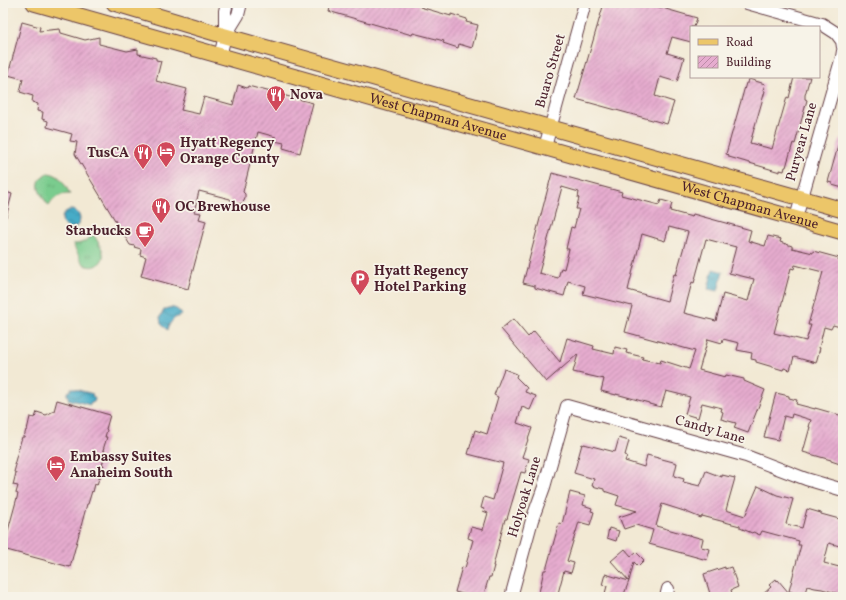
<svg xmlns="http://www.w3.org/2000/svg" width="846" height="600" font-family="Vollkorn,serif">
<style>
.grass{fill:url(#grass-tufts);stroke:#62765c}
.water{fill:url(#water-waves);stroke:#486679}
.building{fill:url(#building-hatch);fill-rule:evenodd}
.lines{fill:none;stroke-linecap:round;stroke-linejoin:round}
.minor-casing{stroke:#633d44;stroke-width:14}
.major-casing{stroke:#633d44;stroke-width:17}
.minor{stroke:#fff;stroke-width:12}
.major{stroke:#ecc669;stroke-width:15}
.labels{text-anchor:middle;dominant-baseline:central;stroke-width:3.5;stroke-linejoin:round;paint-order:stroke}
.street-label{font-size:14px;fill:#4a1f2b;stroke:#f7f3e8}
.poi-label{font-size:14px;font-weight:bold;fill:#4a1f2b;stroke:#f7f3e8;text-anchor:start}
</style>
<defs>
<pattern id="grass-tufts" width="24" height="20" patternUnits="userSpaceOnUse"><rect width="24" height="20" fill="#7acc8e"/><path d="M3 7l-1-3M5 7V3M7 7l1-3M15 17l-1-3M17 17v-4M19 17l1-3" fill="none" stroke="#66a574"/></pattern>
<pattern id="water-waves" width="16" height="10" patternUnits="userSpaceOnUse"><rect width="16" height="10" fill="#47acc7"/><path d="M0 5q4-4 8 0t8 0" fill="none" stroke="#3d8ba2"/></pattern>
<pattern id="building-hatch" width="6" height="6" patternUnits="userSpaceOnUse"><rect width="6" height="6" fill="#e6accf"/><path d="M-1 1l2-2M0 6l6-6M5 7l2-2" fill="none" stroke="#bc8ba8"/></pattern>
</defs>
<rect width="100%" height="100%" fill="#f7f3e8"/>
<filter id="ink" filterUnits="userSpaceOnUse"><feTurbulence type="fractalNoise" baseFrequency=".025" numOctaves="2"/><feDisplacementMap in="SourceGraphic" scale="8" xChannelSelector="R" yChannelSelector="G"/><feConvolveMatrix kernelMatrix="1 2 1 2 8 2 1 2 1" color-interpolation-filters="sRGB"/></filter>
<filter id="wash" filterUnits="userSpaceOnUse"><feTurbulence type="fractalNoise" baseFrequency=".012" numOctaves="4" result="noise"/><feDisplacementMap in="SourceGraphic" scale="16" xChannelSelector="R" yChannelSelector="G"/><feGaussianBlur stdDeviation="0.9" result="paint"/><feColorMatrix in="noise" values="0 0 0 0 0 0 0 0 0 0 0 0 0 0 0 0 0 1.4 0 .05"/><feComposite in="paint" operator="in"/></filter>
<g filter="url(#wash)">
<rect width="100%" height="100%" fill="#f2e9d4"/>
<path class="grass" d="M48 173C61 174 64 184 70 194 60 194 54 197 49 206 46 202 40 194 39 189 37 182 42 175 48 173Z
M93 234C96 239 102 247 103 253 105 263 92 271 84 264 80 260 76 250 73 244 82 244 88 241 93 234Z"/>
<path class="water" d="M62 219a9 9 0 1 1 18 0a9 9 0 1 1-18 0Z
M713 269 723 272 718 291 708 289Z
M168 308C174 307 179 309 182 315 174 317 170 322 167 330L161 324 160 317 164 310Z
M71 388 93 394 92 395 95 399 94 402 90 403V405L68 399 69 396 67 395V393L68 391H70Z"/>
<g id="blocks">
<path class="building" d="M330 3H415L421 5 420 7 451 16V14L467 19 466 22 478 25 472 48 459 44 458 48 443 43 444 41 413 33 412 35 328 11Z
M604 3H645L697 18 694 27H691V42L672 37 667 53 684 58 677 82 660 77 655 96 674 102 667 124 576 99Z
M22 22 40 27 39 31 60 29 61 33 85 40 99 37V44L127 51 138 49V54L156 58V60L161 61 156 81 187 89 181 110 199 114 204 97 233 105 238 85 247 88 248 86 313 103 300 153 283 148 284 143 275 141 276 137 258 132 243 192 245 194V198L244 201 242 203 239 204H236L232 202 230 199 199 191 194 212 201 213 199 219 206 221 188 289 141 276 146 257 140 255 141 249 134 247 135 246 130 245 75 154 77 142 70 141 72 134 47 127 48 121 42 119 43 112 37 111 38 104 32 102 33 96 20 92 23 79 8 75Z
M794 77H810L805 95V99L807 100 795 144 793 143 786 167H785L784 171 780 170V172L729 157V155L726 154 746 83H748L749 79 765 84 763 90 765 91 750 143 772 149 787 97 789 98Z
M840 139 843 140V188L832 185V183L828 182Z
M552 173 622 192 621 195 659 205 661 200 672 203 670 211 692 217 693 214 751 230 748 241 765 246 768 236 781 239 780 242 792 246V248L813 253V251L839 258 838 260 843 262V318L840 327 833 325 831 329 824 327 819 348H820L816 363 794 357 790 370 784 368 783 370 756 362V360L751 359 752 353 737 350 739 343 723 339 722 343 708 339 699 370 725 377 726 375 744 379V381L765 390 748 433 734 428 736 423 721 419 723 412 721 411 722 408 702 403 698 418 685 414 690 397 666 391 661 407 649 404V403L616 394V395L601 391 604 379 573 372 578 354 546 382 501 329 513 319 528 337 534 331 560 362 567 338 594 346 593 349 614 354 615 347 627 350 626 353 643 357 642 359 660 363 661 360 689 369 695 351 625 332 632 306 583 294 585 286 568 281 564 296 535 288V286L523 283ZM562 187 579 192 578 198H579L576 209H579L574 228 571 227 566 249H569L564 269 561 268 558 278 539 273ZM669 227 688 232 676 275 674 274 667 301 628 290 642 234 665 241ZM706 239 736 247 729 273 754 279 748 301 723 294 716 321 684 313 692 282 694 283ZM795 265 823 272 808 325H811L806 341 774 333 791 268 794 269Z
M3 191 12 194 6 217H3Z
M504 369 517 374 516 377 527 388 525 392 536 396 530 410 522 407 517 423 532 428 522 457 529 459 525 473 521 472 507 519H505L493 566H494L491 577H489L483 597H473L455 592 462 567 465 568 473 540 468 538 471 527 483 530 488 513 483 511 484 509 481 508 484 497 493 500 503 463 468 454 475 430 487 434 498 397 494 395Z
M776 393 789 396V398L797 400 796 404 815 409V408L843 416V465L831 461V460L803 452 810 427H809L811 420 792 414 791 418 784 416 778 440 764 437Z
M57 400 110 415 106 429 107 430 105 437H107L103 450 105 451 103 458H104L102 465H104L100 479 99 478 97 485 95 484 93 492 92 491 88 504H87L70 567 3 549 18 494 16 493 18 486 13 485 16 473 14 472 16 465H14L22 437H24L26 430H27L30 417 35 418 37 412 46 415 54 411Z
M619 438 629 441 625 455 627 456 625 461 644 467 647 455 677 463 674 476 684 479 683 482 700 486 706 471 722 477V475L735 478 726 510 745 516 758 486 777 495 793 499 786 524 802 528 807 509 821 513V514L843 520V547L829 543 824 563 843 568V595L822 589 815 588 807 586 804 596 789 591 801 545H798L799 541 762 531 760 535 753 532 752 533 740 528V526L702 516 701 518 684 511 662 504 656 526 703 539 701 547 710 549 707 560 649 544 653 530 636 525 624 529 619 517 637 511 616 505 619 496 604 491V489L592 486 594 479 574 473 582 444 584 445V444L615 452Z
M570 492 585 496 583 505 592 508 591 511 594 512 590 525 579 522 567 561 574 563 571 573 564 571 557 597H538L544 570H546L559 523 562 524Z
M609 528 619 531 616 541 607 538Z
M625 549 631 556 636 552 644 560 638 566 634 562 629 581 611 561Z
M725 567V569L731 567 738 587 731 590 733 597H711L704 574Z
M605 574 629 581 623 597H604L607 586 602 585Z
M776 579 777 581 778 580 789 593 785 597H760L771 587 769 585Z"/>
</g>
</g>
<g filter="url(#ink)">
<use href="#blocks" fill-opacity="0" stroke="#633d44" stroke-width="1"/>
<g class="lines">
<g class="minor-casing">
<path id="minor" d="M747 3 822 24 836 33 842 41 843 47
M225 36 238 15 241 3
M220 56 225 36V11L227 3
M545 147 585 3
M796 218 842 57 843 51
M511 597 532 520 544 487 567 406 746 456 806 479 843 490
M666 597 668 589"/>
</g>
<g class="major-casing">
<g id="major">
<path id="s1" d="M34 3 843 232"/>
<path d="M114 3 225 36 843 210"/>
</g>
</g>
<use href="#minor" class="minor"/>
<use href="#major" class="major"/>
</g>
</g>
<defs>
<g id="restaurant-pin" transform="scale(1)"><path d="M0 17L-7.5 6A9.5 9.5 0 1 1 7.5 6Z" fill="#d1495b" stroke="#f7f3e8"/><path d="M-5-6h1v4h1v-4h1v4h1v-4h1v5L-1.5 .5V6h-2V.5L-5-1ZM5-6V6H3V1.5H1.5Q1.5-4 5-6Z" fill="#fff"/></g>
<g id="hotel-pin" transform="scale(1)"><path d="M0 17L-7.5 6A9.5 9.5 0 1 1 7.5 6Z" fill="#d1495b" stroke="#f7f3e8"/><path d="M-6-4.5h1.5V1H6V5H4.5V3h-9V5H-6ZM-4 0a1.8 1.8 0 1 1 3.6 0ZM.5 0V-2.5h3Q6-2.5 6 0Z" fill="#fff"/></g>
<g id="cafe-pin" transform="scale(1)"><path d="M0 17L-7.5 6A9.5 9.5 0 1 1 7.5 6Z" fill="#d1495b" stroke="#f7f3e8"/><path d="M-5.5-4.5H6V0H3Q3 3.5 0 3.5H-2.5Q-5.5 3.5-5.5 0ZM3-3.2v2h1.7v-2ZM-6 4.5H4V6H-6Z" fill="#fff"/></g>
<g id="parking-pin" transform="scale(1)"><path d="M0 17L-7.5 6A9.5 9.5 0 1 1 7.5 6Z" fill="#d1495b" stroke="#f7f3e8"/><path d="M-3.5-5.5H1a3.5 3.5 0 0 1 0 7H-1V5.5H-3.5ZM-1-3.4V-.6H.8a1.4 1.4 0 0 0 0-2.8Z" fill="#fff"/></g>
</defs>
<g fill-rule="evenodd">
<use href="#restaurant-pin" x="276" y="95"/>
<use href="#hotel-pin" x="166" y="151"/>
<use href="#restaurant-pin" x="143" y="153"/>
<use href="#restaurant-pin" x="161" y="207"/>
<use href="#cafe-pin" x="145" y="231"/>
<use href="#parking-pin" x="360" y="279"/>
<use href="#hotel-pin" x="56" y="465"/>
</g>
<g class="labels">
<g class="street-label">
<text transform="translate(551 71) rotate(-74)">Buaro Street</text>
<text stroke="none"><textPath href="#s1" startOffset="420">West Chapman Avenue</textPath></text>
<text transform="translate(802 142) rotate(-74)">Puryear Lane</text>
<text stroke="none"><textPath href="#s1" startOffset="744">West Chapman Avenue</textPath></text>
<text transform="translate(710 430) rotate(16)">Candy Lane</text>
<text transform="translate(525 497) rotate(-73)">Holyoak Lane</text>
</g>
<g class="poi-label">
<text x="290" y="95">Nova</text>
<text x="180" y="143">Hyatt Regency<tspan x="180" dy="16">Orange County</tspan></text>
<text x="129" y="153" text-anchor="end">TusCA</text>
<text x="175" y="207">OC Brewhouse</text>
<text x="131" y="231" text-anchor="end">Starbucks</text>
<text x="374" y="271">Hyatt Regency<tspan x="374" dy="16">Hotel Parking</tspan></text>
<text x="70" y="457">Embassy Suites<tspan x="70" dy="16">Anaheim South</tspan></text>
</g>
</g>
<rect width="846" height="600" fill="none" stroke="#f7f3e8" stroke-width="16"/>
<rect x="690" y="26" width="130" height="52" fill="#f7f3e8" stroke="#b29e9c"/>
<rect x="698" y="39" width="20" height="6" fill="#ecc669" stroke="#b29e9c"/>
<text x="726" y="46" font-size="12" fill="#4a1f2b">Road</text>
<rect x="698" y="56" width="20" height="12" fill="url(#building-hatch)" stroke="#b29e9c"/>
<text x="726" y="66" font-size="12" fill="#4a1f2b">Building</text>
</svg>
